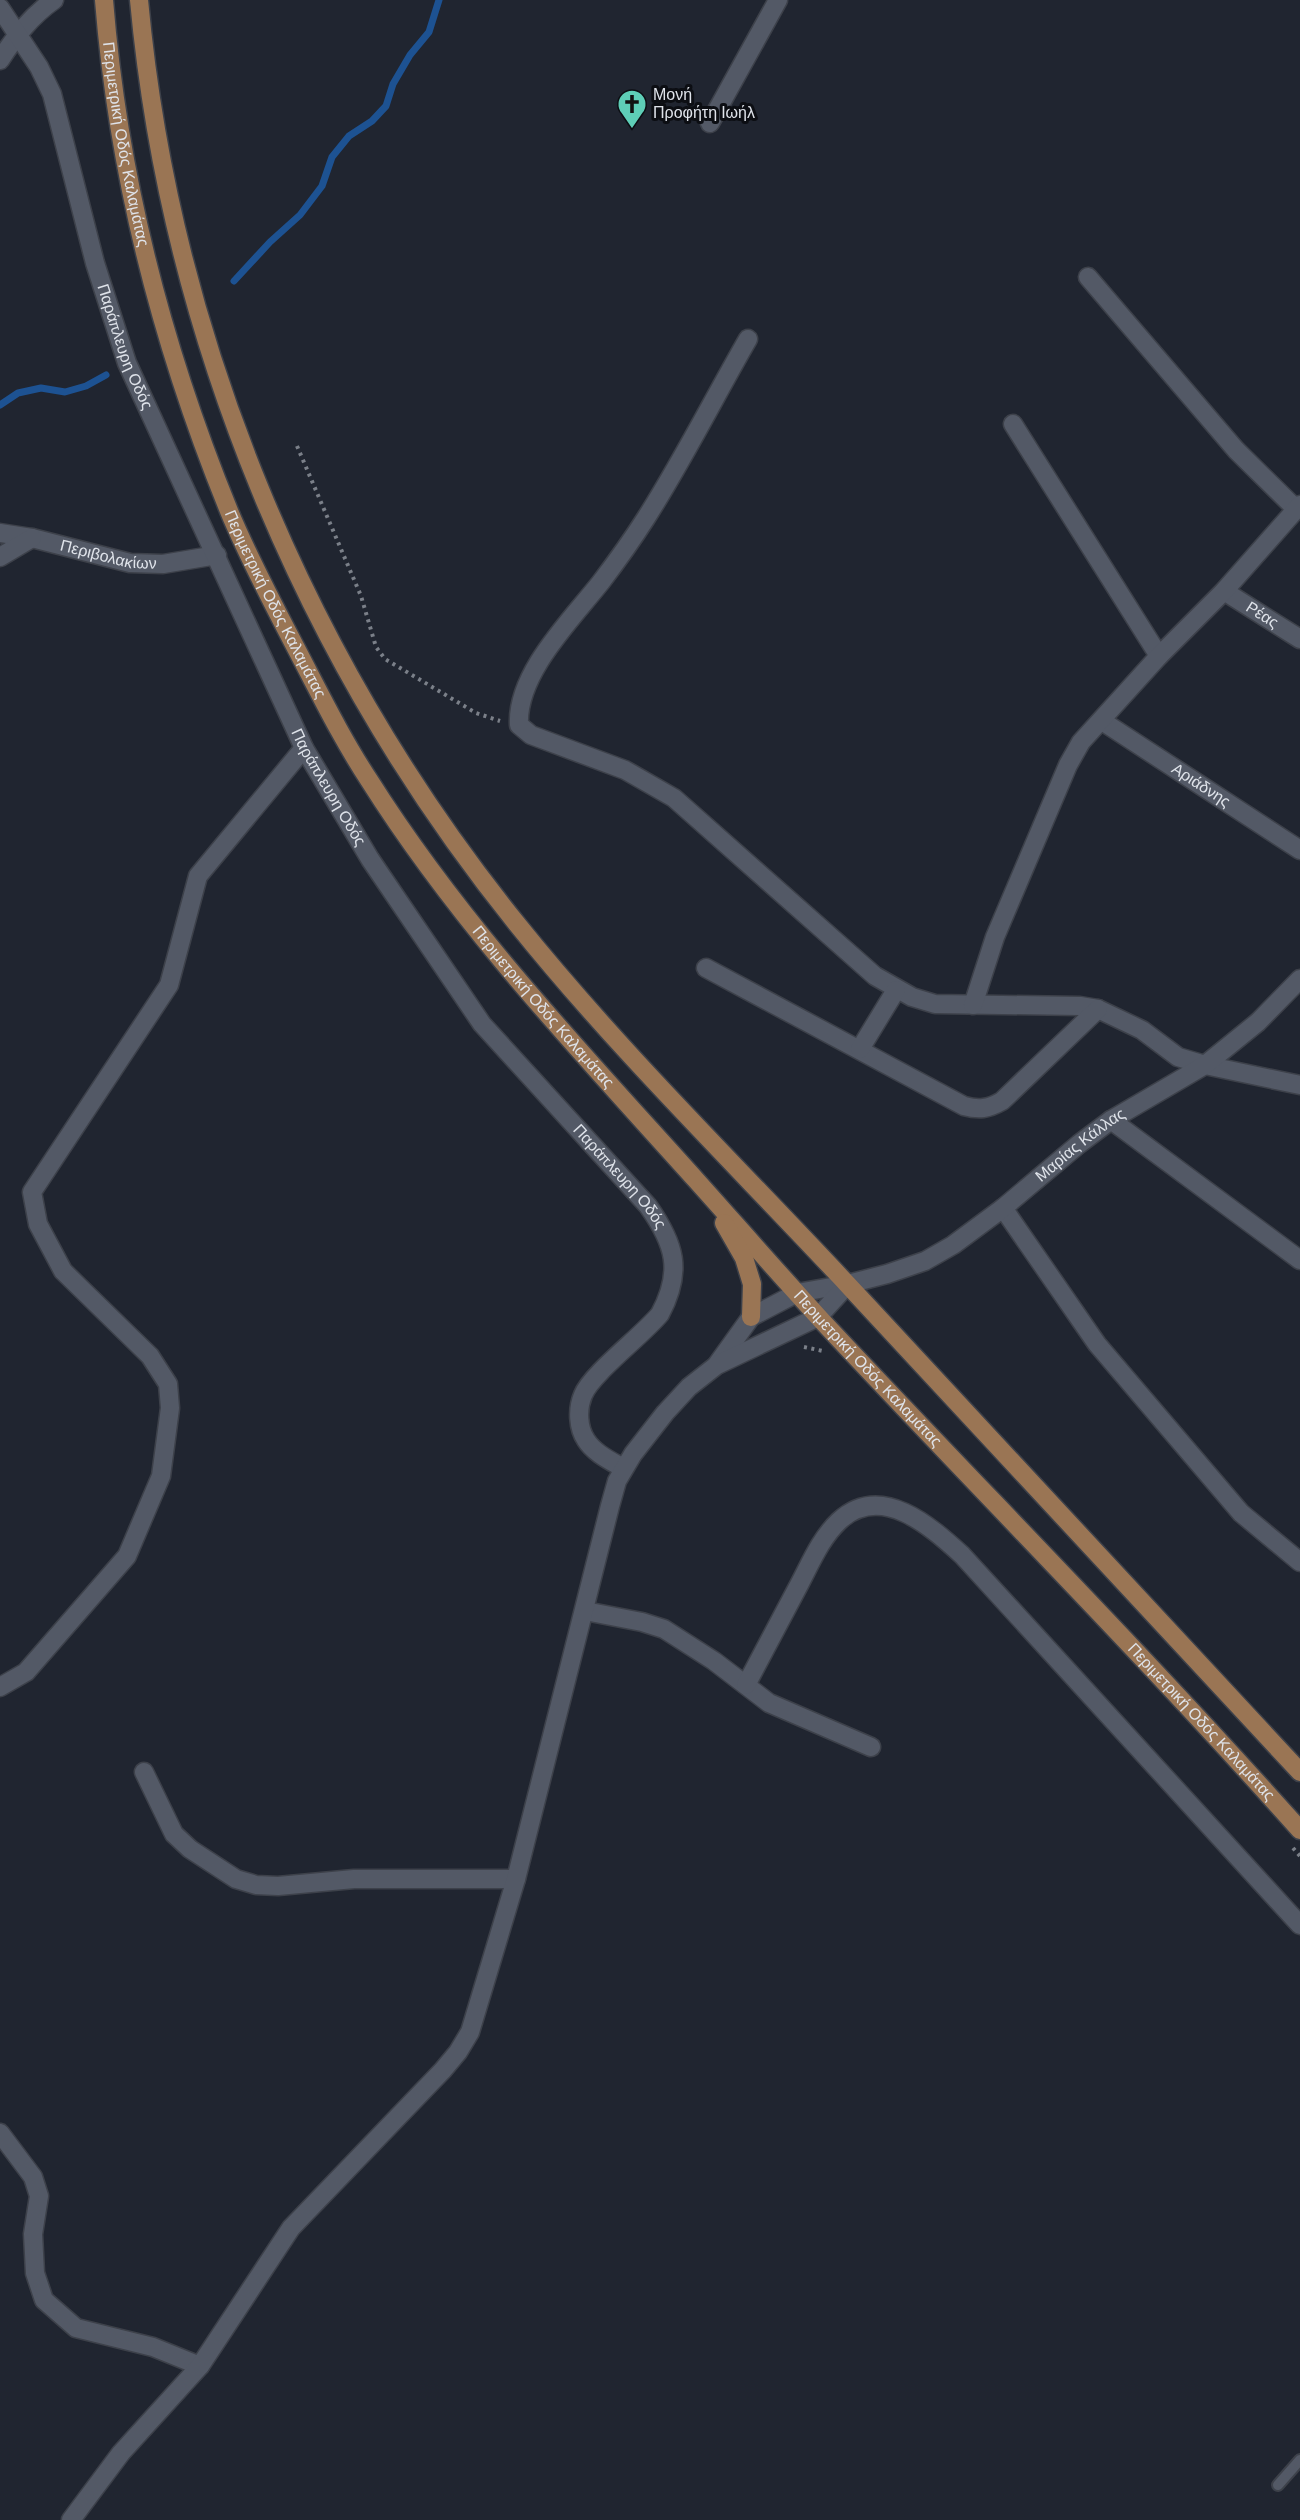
<svg xmlns="http://www.w3.org/2000/svg" width="1300" height="2520" font-family="'Nunito Sans',sans-serif">
<style>
.lines{fill:none;stroke-linecap:round;stroke-linejoin:round}
.stream{stroke:#1d5292;stroke-width:7}
.lane-casing{stroke:#3d414a;stroke-width:14}
.street-casing{stroke:#3d414a;stroke-width:21}
.secondary-casing{stroke:#3d414a;stroke-width:21}
.primary-casing{stroke:#3d414a;stroke-width:21}
.path{stroke:#7b8089;stroke-width:4;stroke-dasharray:3 4.5;stroke-linecap:butt}
.lane{stroke:#535966;stroke-width:10}
.street{stroke:#535966;stroke-width:18}
.secondary{stroke:#535966;stroke-width:18}
.primary{stroke:#9a7554;stroke-width:18}
.labels{text-anchor:middle;dominant-baseline:central;stroke-width:6;stroke-linejoin:round;paint-order:stroke}
.poi-label{font-size:16px;fill:#dfe3ea;stroke:#0c0e13;text-anchor:start}
.street-label{font-size:16px;fill:#dfe3ea;stroke:#0c0e13}
</style>
<rect width="100%" height="100%" fill="#202530"/>
<g class="lines">
<path class="stream" d="M234 281 270 242 300 215 322 186 332 157 349 136 372 121 386 106 393 84 410 55 429 32 439 0
M0 405 18 393 41 388 65 392 86 386 106 375"/>
<g class="lane-casing">
<path id="lane" d="M1278 2485 1300 2460"/>
</g>
<g class="street-casing">
<g id="street">
<path d="M0 60C15 37 31 16 54 0"/>
<path d="M710 123 778 0"/>
<path d="M1088 277 1236 450 1296 509"/>
<path d="M748 339C714 398 683 460 646 518 632 540 617 561 601 582 571 620 516 674 519 725L531 735 625 770 674 798 875 976 912 997 935 1004 1080 1006 1098 1009 1142 1030 1178 1057 1205 1065 1300 1085"/>
<path d="M1013 424 1159 656"/>
<path id="s1" d="M0 533 32 538 130 563 163 564 217 555"/>
<path d="M0 557 32 538"/>
<path id="s2" d="M1224 591 1300 639"/>
<path id="s3" d="M1102 721 1300 850"/>
<path d="M706 968 964 1106C979 1110 988 1109 1002 1101L1098 1009"/>
<path d="M973 1005 995 937 1068 765 1081 742 1159 656 1224 591 1300 505"/>
<path d="M860 1049 896 990"/>
<path d="M1111 1120 1300 1260"/>
<path d="M1003 1208 1097 1344 1241 1513 1300 1562"/>
<path d="M585 1611 642 1622 664 1629 714 1661 769 1703 871 1747"/>
<path d="M746 1685C764 1651 782 1617 800 1583 811 1562 821 1538 839 1521 881 1482 930 1526 962 1555L1300 1925"/>
<path d="M0 1687 26 1672 127 1556 161 1476 170 1408 168 1384 150 1356 63 1271 38 1224 32 1192 169 985 198 876 304 748"/>
<path d="M144 1772 174 1834 190 1849 236 1879 256 1885 278 1886 354 1879H516"/>
<path d="M0 2133 33 2177 39 2196 33 2234 35 2273 44 2300 76 2328 153 2347 200 2366"/>
</g>
</g>
<g class="secondary-casing">
<g id="secondary">
<path id="s4" d="M0 8 39 67 52 94 95 263 127 363 304 748 370 859 482 1024 648 1206C675 1244 683 1271 660 1314 643 1335 591 1374 583 1395 577 1409 578 1428 586 1440 594 1453 611 1461 623 1468"/>
<path id="s5" d="M718 1363 751 1317 797 1293 848 1284 887 1274 925 1261 953 1245 1003 1208 1079 1144 1111 1120 1205 1065 1258 1022 1300 979"/>
<path d="M71 2520 121 2453 200 2366 291 2228 443 2070 458 2052 470 2032 516 1879 610 1506 617 1481 633 1454 665 1413 689 1387 717 1365 818 1317 848 1284"/>
</g>
</g>
<g class="primary-casing">
<g id="primary">
<path id="s6" d="M104 0C118 175 163 349 229 511 249 559 274 606 298 652 321 696 342 739 369 780 461 926 581 1052 696 1180 738 1227 780 1275 823 1322 982 1492 1145 1656 1300 1830"/>
<path d="M139 0C170 336 305 661 517 924 619 1051 737 1166 848 1285 1000 1447 1150 1610 1300 1772"/>
<path d="M724 1223 744 1258 752 1284 751 1317"/>
</g>
</g>
<path class="path" d="M297 446 361 596 376 647 385 659 476 713 500 721
M804 1347 823 1351
M1293 1848 1300 1856"/>
<use href="#lane" class="lane"/>
<use href="#street" class="street"/>
<use href="#secondary" class="secondary"/>
<use href="#primary" class="primary"/>
</g>
<defs>
<g id="church-pin" transform="scale(1.5)"><path d="M0 17L-7.5 6A9.5 9.5 0 1 1 7.5 6Z" fill="#5eceb7" stroke="#0c0e13"/><path d="M-1.2-6h2.4v3.5h3.3v2.4h-3.3V6h-2.4V-.1h-3.3v-2.4h3.3Z" fill="#111"/></g>
</defs>
<g fill-rule="evenodd">
<use href="#church-pin" x="632" y="104"/>
</g>
<g class="labels">
<g class="poi-label">
<text x="653" y="95">Μονή<tspan x="653" dy="18">Προφήτη Ιωήλ</tspan></text>
</g>
<g class="street-label">
<text stroke="none"><textPath href="#s6" startOffset="146">Περιμετρική Οδός Καλαμάτας</textPath></text>
<text stroke="none"><textPath href="#s4" startOffset="364">Παράπλευρη Οδός</textPath></text>
<text stroke="none"><textPath href="#s1" startOffset="111">Περιβολακίων</textPath></text>
<text stroke="none"><textPath href="#s6" startOffset="632">Περιμετρική Οδός Καλαμάτας</textPath></text>
<text stroke="none"><textPath href="#s2" startOffset="45">Ρέας</textPath></text>
<text stroke="none"><textPath href="#s3" startOffset="118">Αριάδνης</textPath></text>
<text stroke="none"><textPath href="#s4" startOffset="850">Παράπλευρη Οδός</textPath></text>
<text stroke="none"><textPath href="#s6" startOffset="1118">Περιμετρική Οδός Καλαμάτας</textPath></text>
<text stroke="none"><textPath href="#s5" startOffset="435">Μαρίας Κάλλας</textPath></text>
<text stroke="none"><textPath href="#s4" startOffset="1338">Παράπλευρη Οδός</textPath></text>
<text stroke="none"><textPath href="#s6" startOffset="1604">Περιμετρική Οδός Καλαμάτας</textPath></text>
<text stroke="none"><textPath href="#s6" startOffset="2090">Περιμετρική Οδός Καλαμάτας</textPath></text>
</g>
</g>
</svg>
